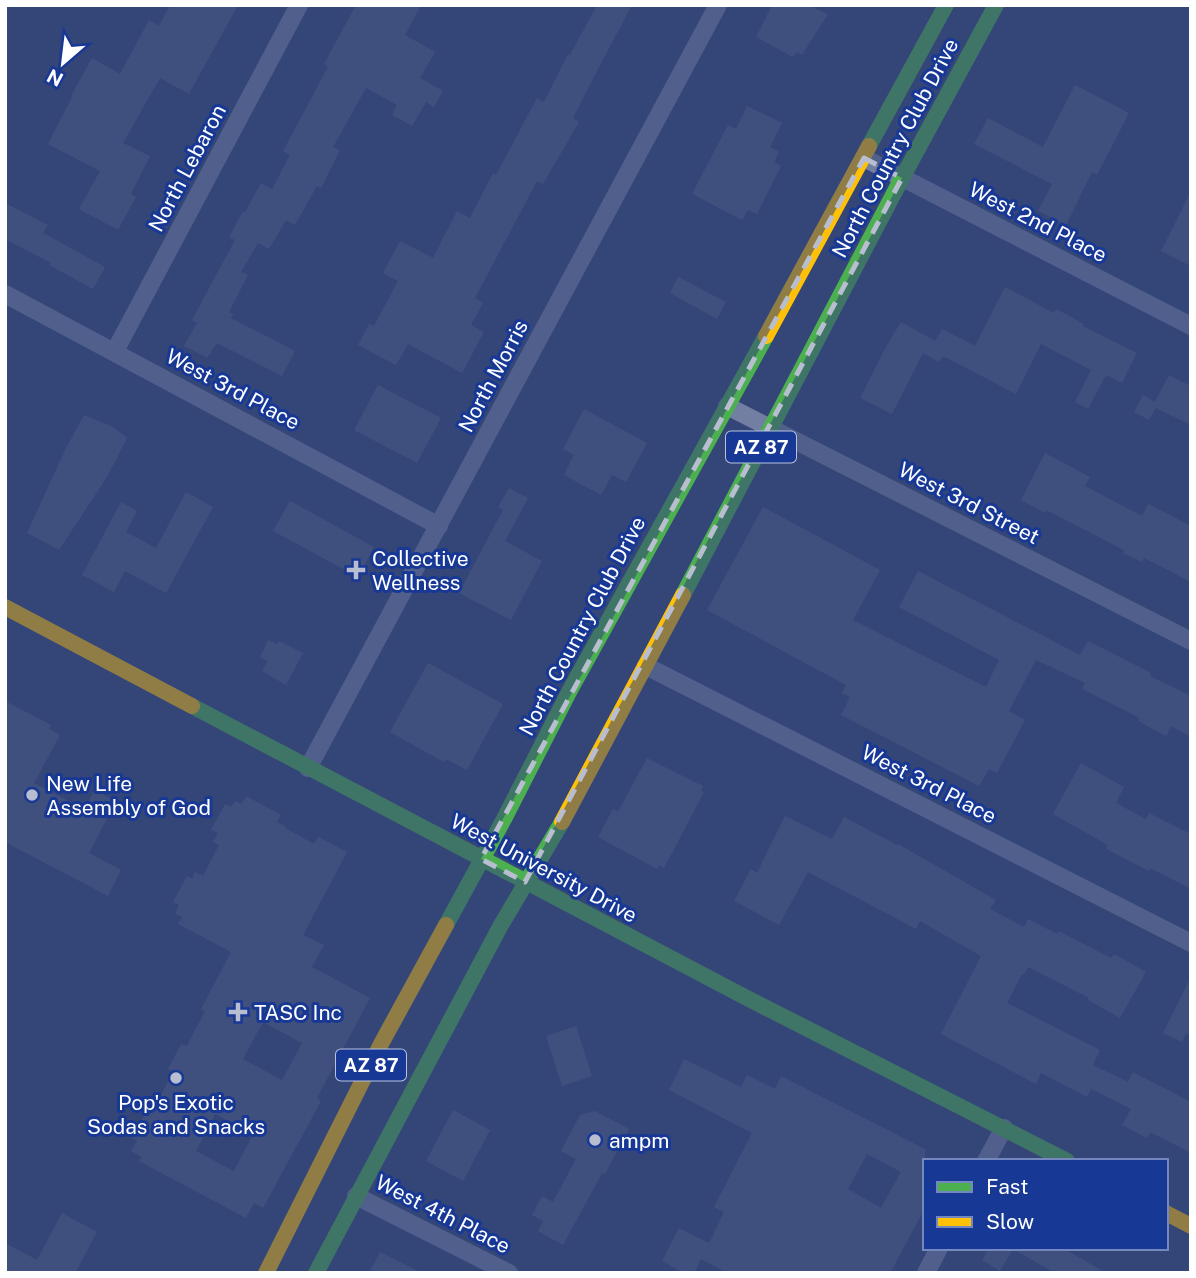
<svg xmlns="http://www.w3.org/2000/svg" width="1196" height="1278" font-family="'Public Sans',sans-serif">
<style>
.building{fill:#4f5d86;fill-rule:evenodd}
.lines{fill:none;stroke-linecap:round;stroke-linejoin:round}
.street{stroke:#727fa3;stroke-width:18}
.fast{stroke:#4caf50;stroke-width:16}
.slow{stroke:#ffc107;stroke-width:16}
.marked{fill:none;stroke:#b8bed0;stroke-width:5;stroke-dasharray:14 9;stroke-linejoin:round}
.poi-dot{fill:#b8bed0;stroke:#173895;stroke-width:2.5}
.labels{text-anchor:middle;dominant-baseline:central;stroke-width:6;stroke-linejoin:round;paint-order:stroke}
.shield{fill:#173895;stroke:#b9c3df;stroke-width:2}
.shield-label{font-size:19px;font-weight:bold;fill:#fff}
.street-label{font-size:21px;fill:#fff;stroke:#173895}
.poi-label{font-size:21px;fill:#fff;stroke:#173895;text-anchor:start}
</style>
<rect width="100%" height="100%" fill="#344578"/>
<path class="building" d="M170 5H238L189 94 160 78 123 143 150 156 131 194 136 197 118 230 79 209 100 171 48 144 72 97 71 96 92 58 120 74 149 20 159 26Z
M356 5H421L405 35 435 52 420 78 443 91 434 107 426 102 412 126 392 115 397 105 366 88 333 147 340 150 321 188 317 186 295 225 286 220 269 249 258 243 241 272 248 275 229 312 233 314 231 318 295 351 282 376 217 343 207 358 184 346 197 323 192 320 235 240 229 237 243 211 245 212 261 183 272 189 290 155 283 151 328 67 324 64Z
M597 5H632L598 69 573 118 579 122 543 184 537 181 475 298 483 303 471 325 484 332 462 373 408 344 396 365 358 345 369 324 374 326 398 281 383 273 400 241 433 258 457 211 470 218 493 173 496 175 537 98 544 102 568 54 570 55Z
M772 5H808L828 14 802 55 797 52 793 57 756 37Z
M1075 85 1129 113 1097 175 1092 172 1066 225 1038 211 1052 184 974 144 988 118 1043 147Z
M747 106 782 123 770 147 779 152 774 162 781 166 757 214 748 210 742 220 692 194 728 125 736 129Z
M1191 191V266L1161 251Z
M5 203 48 225 43 233 105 267 93 289 49 265 51 263 5 239Z
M678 277 726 302 717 319 670 293Z
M1005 287 1054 313 1056 309 1084 324 1083 326 1137 353 1122 383 1106 375 1088 409 1075 402 1091 370 1041 344 1016 394 943 356 939 362 923 353 892 414 860 398 887 345 901 322 935 341 942 329 975 346Z
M1169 375 1191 386V425L1156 408 1149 420 1134 412 1143 395 1155 402Z
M378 385 441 418 417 463 354 430Z
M584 409 647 443 626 482 612 475 601 495 564 475 574 455 563 449Z
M84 415 113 427 127 438 107 477 59 550 27 533 65 450Z
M1045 453 1090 477 1085 486 1142 516 1148 504 1191 526V582L1144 558 1142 562 1123 553 1124 550 1046 510 1045 513 1021 500Z
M509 488 528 498 505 541 542 561 511 620 459 593 503 510 498 507Z
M186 492 213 507 166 593 125 571 114 592 82 575 121 502 137 511 126 532 156 548Z
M290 501 374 547 358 577 273 531Z
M763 507 880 570 853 620 986 687 999 660 899 607 918 571 1080 655 1088 641 1151 673 1150 676 1191 696V737L1171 726 1166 736 1138 721 1140 718 1082 689 1085 683 1036 660 1009 711 1025 720 997 773 989 769 979 786 841 715 850 697 842 693 846 685 707 610Z
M268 640 277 644 279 641 303 653 286 685 262 671 268 661 260 657Z
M428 663 503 704 467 770 446 759 444 762 390 732Z
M5 701 51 725 49 729 60 735 34 783 84 809 95 790 116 801 89 853 121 870 108 896 5 842Z
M647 758 703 786 701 791 704 792 664 868 659 865 657 869 598 837 613 809 618 812Z
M1081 763 1124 787 1116 803 1146 819 1149 813 1191 834V889L1150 868 1149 871 1106 849 1108 845 1053 814Z
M246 796 281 815 277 822 286 827 285 828 314 844 318 837 347 852 303 935 324 945 312 967 370 998 317 1098 321 1101 263 1208 254 1203 246 1218 139 1161 142 1157 131 1151 137 1141 132 1138 150 1104 155 1107 173 1072 168 1069 181 1044 187 1046 205 1011 201 1009 231 952 178 924 182 917 175 914 179 905 173 902 187 876 192 879 195 872 203 876 219 845 213 842 218 833 211 830 225 804 231 807 235 801 242 804ZM263 1022 302 1043 282 1080 243 1059ZM215 1114 253 1134 234 1171 196 1151Z
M785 816 832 839 844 817 897 845 898 844 996 900 990 909 1024 927 1028 919 1057 934 1058 931 1111 958 1114 954 1146 972 1120 1018 1088 1000 1089 998 1028 967 1024 975 1022 974 1007 1003 1100 1050 1093 1065 1128 1082 1133 1072 1191 1102V1153L1150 1132 1147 1138 1122 1125 1131 1109 1091 1089 1087 1097 1041 1073 1036 1084 941 1034 981 956 920 921 916 929 808 872 779 925 734 901 751 869 757 873Z
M1191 977V1036L1186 1033 1182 1042 1163 1033Z
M576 1026 592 1076 562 1086 546 1036Z
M684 1059 741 1087 747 1075 775 1089 781 1076 925 1149V1208L890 1273H727L701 1259 694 1273H684L662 1261 679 1228 709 1243 724 1212 714 1207 752 1133 669 1090ZM867 1154 901 1172 881 1208 848 1189Z
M453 1110 490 1130 463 1181 426 1161Z
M595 1111 629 1129 605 1174 602 1173 563 1245 538 1231 543 1221 532 1215 542 1196 553 1202 576 1159 561 1151 580 1115Z
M62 1213 97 1232 75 1273H5V1243L37 1260Z
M989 1248H1062L1107 1273H1055L1013 1249 1000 1271 982 1260Z
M380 1252 422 1273H369Z"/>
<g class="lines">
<path class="street" d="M864 158 1191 326
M5 294 439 526
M115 351 299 5
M727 406 1191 641
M646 666 1191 943
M308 768 718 5
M986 1161 1004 1128
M356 1196 509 1273
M926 1273 939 1248"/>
<path class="fast" d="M869 146 946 5
M683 595 902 178 996 5
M192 706 745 997 1067 1161
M446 925 504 819 570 690 766 336
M316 1273 501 925 562 822"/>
<path class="slow" d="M766 336 869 146
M5 607 192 706
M562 822 683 595
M1166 1213 1191 1226
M266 1273 381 1044 446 925"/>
</g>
<path d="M0 0H1196V1278H0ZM864 158 902 178 525 882 481 859Z" fill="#344578" fill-opacity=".55" fill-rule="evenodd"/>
<path class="marked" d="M864 158 902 178 525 882 481 859Z"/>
<g class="poi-dot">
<path d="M352.5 559.5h7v7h7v7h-7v7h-7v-7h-7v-7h7z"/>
<circle cx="32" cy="795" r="7"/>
<path d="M234.5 1001.5h7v7h7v7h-7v7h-7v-7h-7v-7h7z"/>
<circle cx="176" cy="1078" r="7"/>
<circle cx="595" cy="1140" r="7"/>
</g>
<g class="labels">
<g class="shield">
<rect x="726" y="431.5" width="70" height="31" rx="5"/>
<rect x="336" y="1049.5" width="70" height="31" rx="5"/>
</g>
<g class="shield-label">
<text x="761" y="447">AZ 87</text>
<text x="371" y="1065">AZ 87</text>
</g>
<g class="street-label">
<text transform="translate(895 148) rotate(-62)">North Country Club Drive</text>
<text transform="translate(187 168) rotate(-62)">North Lebaron</text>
<text transform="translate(1038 222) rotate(27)">West 2nd Place</text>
<text transform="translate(493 376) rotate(-62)">North Morris</text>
<text transform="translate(233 389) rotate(28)">West 3rd Place</text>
<text transform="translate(969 503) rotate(27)">West 3rd Street</text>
<text transform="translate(582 626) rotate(-62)">North Country Club Drive</text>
<text transform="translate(929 784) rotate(27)">West 3rd Place</text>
<text transform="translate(544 868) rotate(28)">West University Drive</text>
<text transform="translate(443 1214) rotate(27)">West 4th Place</text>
</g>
<g class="poi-label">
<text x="372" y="558">Collective<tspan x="372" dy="24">Wellness</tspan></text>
<text x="46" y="783">New Life<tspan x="46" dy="24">Assembly of God</tspan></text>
<text x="254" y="1012">TASC Inc</text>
<text x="176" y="1102" text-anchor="middle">Pop's Exotic<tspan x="176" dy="24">Sodas and Snacks</tspan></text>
<text x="609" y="1140">ampm</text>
</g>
</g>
<rect width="1196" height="1278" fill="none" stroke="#ffffff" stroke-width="14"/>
<rect x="923" y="1159" width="245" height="91" fill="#173895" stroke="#7488bf" stroke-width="2"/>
<rect x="937" y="1182" width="35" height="10" fill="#4caf50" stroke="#7488bf" stroke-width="2"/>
<text x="986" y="1194" font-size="21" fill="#ffffff">Fast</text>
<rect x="937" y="1217" width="35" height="10" fill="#ffc107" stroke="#7488bf" stroke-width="2"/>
<text x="986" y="1229" font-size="21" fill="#ffffff">Slow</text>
<g transform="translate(63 63) rotate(208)" stroke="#173895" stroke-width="5" paint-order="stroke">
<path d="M0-5L12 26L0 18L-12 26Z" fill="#ffffff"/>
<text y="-10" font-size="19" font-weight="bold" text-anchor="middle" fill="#ffffff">N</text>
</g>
</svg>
